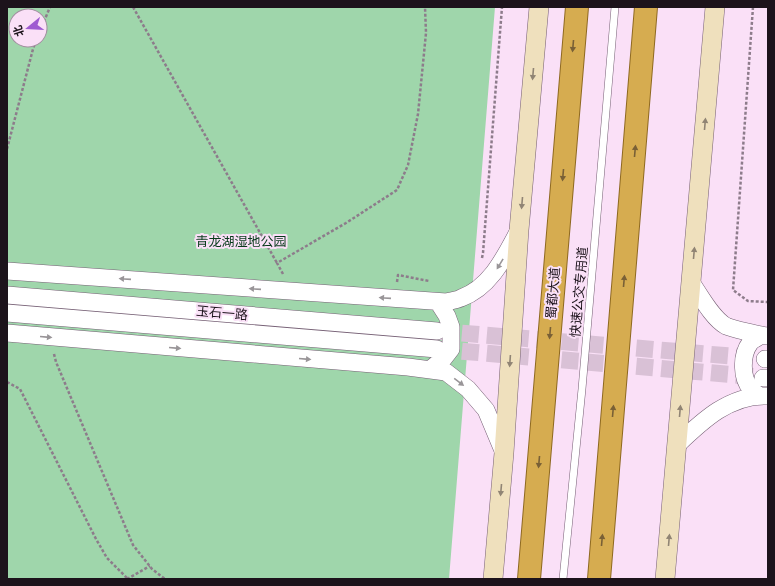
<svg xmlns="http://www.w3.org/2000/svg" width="775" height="586" font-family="'PT Sans','Noto Sans SC',sans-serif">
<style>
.green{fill:#9fd6ab;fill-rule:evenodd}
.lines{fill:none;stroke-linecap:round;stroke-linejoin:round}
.tertiary-tunnel{stroke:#d9c1d6;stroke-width:17;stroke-dasharray:17 8;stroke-linecap:butt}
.service-casing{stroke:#766075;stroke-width:8}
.tertiary-casing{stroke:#766075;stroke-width:18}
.secondary-casing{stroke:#766075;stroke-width:20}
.trunk-casing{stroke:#8e6921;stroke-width:24}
.path{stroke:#8d7c8b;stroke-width:2.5;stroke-dasharray:3 2;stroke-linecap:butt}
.service{stroke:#fff;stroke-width:7}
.tertiary{stroke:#fff;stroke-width:17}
.secondary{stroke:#efe0bd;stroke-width:19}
.trunk{stroke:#d6ac50;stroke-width:22}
.oneway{fill:#796036}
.oneway2{fill:#908474}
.oneway3{fill:#999598}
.labels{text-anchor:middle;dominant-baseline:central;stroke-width:4;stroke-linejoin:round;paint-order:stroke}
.park-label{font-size:13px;fill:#073a1a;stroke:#fae0f7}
.street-label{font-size:13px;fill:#1c131b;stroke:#fae0f7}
</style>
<rect width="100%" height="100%" fill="#fae0f7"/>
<path class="green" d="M7 7H495L449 579H7ZM16 16H40V40H16Z"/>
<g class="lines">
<path class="tertiary-tunnel" d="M437 331 765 359
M437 349 759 377"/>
<g class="service-casing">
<path id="service" d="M563 579 582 389 615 7"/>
</g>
<g class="tertiary-casing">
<path id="tertiary" d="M7 271 446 302C451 301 457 300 461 298 491 287 505 256 519 230
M691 282C700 295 712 318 726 326 733 329 760 335 768 336
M7 295 437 331
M7 313 437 349
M7 333 408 367 446 372 468 389 486 410 504 453
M765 359H768
M432 368 444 358 451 349V327L447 316 438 302
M763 378H768
M758 395C756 393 752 391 751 389 741 378 741 355 750 343 752 340 757 338 760 336
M677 445C702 421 730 394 768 396"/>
</g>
<g class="secondary-casing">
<path id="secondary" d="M493 579 504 453 519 230 539 7
M665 579 715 7"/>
</g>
<g class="trunk-casing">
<path id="trunk" d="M529 579 577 7
M599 579 646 7"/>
</g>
<path class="path" d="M133 7 277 263
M753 7 733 290 748 301 768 302
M40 31 50 7
M7 149 33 49 36 40
M482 258 483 253 502 7
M283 274 277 263 346 223 397 190 408 165 418 114 426 33 425 7
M397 282 398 275 429 281
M54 354 56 362 133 545 152 569 165 579
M7 382 20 389 96 539 107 558 128 579
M127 579 150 566"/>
<use href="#service" class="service"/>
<use href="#tertiary" class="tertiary"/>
<use href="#secondary" class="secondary"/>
<use href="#trunk" class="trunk"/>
</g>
<defs><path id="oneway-solid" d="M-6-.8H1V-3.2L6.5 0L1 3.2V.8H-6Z"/></defs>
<g class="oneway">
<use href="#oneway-solid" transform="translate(573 46) rotate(95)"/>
<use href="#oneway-solid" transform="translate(635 151) rotate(-85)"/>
<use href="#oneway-solid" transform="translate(563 175) rotate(95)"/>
<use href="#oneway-solid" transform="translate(624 281) rotate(-85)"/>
<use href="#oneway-solid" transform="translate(550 333) rotate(95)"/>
<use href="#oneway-solid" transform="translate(613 411) rotate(-85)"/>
<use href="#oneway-solid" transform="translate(539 462) rotate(95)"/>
<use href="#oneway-solid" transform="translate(602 540) rotate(-85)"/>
</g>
<g class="oneway2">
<use href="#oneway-solid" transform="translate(533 74) rotate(95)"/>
<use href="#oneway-solid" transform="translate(705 124) rotate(-85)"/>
<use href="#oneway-solid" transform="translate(522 203) rotate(95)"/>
<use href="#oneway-solid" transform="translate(694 253) rotate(-85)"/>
<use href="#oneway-solid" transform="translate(510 361) rotate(94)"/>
<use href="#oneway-solid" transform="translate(680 411) rotate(-85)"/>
<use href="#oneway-solid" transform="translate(501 490) rotate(95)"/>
<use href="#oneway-solid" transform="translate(669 540) rotate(-85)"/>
</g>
<g class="oneway3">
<use href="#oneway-solid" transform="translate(500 264) rotate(121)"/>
<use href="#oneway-solid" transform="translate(125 279) rotate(-176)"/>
<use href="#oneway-solid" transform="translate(255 289) rotate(-176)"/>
<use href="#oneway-solid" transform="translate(385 298) rotate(-176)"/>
<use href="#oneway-solid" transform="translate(46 337) rotate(5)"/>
<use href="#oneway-solid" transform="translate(175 348) rotate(5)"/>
<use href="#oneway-solid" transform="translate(305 359) rotate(5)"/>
<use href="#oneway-solid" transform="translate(459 382) rotate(37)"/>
</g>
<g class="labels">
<g class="park-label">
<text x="241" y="241">青龙湖湿地公园</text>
</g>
<g class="street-label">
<text transform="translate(579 292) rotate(-85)">快速公交专用道</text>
<text transform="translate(553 293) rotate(-85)">蜀都大道</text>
<text transform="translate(222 313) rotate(5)">玉石一路</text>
</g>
</g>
<rect width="775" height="586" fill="none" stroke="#1c131b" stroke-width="16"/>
<g transform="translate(28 28) rotate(252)"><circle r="19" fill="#fae0f7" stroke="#a18e9f"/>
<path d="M0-3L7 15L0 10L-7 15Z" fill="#9f5bd1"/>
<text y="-6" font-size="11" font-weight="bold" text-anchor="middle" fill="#1c131b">北</text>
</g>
</svg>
